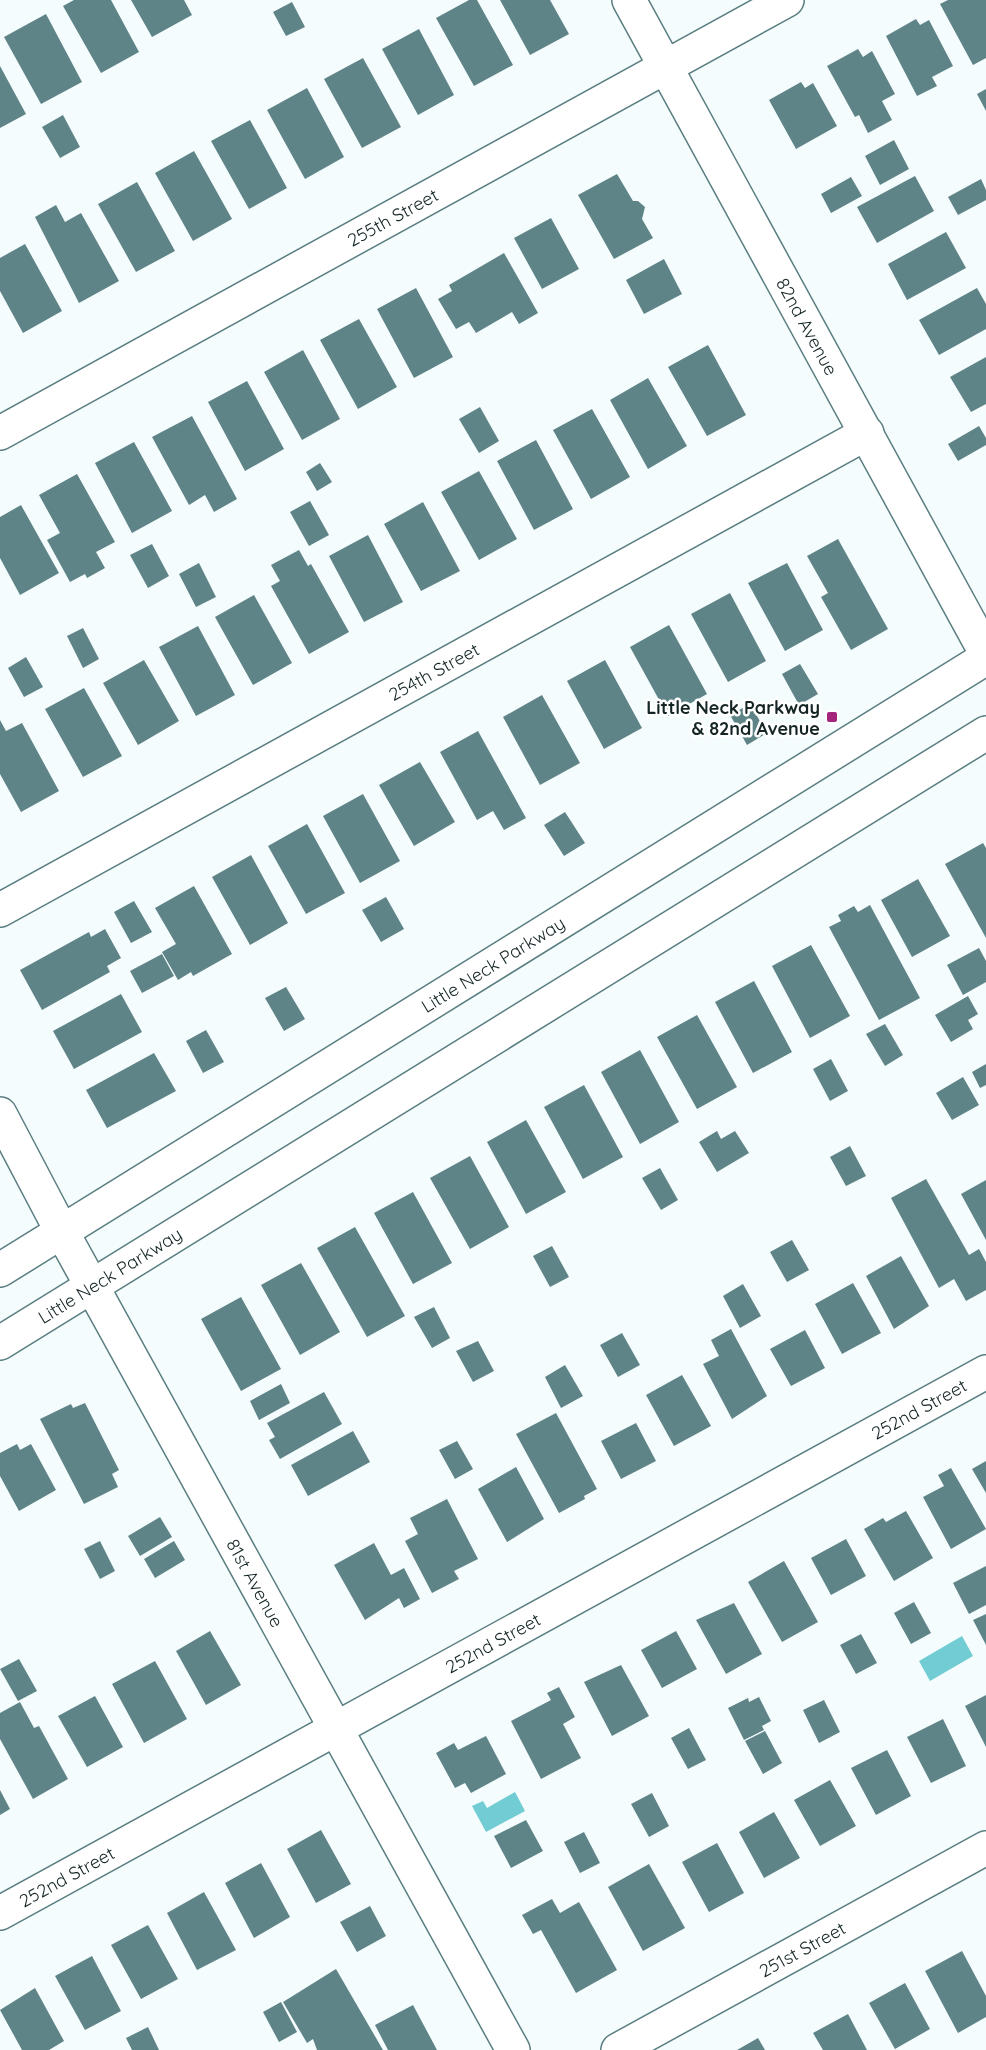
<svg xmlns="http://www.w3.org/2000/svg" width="986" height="2050" font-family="Quicksand,sans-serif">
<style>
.water{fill:#71ccd3}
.building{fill:#5f8487}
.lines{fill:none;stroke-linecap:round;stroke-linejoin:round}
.street-casing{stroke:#5a7e81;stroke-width:36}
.secondary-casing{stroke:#5a7e81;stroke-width:36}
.street{stroke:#fff;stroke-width:33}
.secondary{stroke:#fff;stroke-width:33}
.poi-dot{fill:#a3267a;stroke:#fff;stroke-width:2}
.labels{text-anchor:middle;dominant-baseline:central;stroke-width:5;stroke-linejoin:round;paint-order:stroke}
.street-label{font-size:18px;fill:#152526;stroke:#fff}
.poi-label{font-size:18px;font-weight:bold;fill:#152526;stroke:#fff;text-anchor:end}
</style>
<rect width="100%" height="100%" fill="#f4fcfd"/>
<path class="water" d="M962 1636 973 1656 930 1681 919 1661Z
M515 1792 525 1811 486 1832 472 1806 483 1801 487 1808Z"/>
<path class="building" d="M74 0H111L139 52 101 73 63 6Z
M131 0H184L192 15 152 37Z
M469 0H477L513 65 474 86 436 18Z
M500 0H550L569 34 530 55Z
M948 0H986V58L973 65 940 4Z
M292 2 305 27 286 36 273 12Z
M46 14 82 82 41 104 4 37Z
M916 19 920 25 929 20 953 66 932 77 937 86 917 96 886 36Z
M419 29 454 95 418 115 382 49Z
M858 49 863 57 872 51 895 94 882 101 892 120 868 133 859 115 855 117 827 66Z
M363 58 401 127 362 148 324 79Z
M0 66 26 114 0 128Z
M801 82 805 88 813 83 837 126 796 149 769 100Z
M307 88 344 157 305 179 267 110Z
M986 89V111L977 94Z
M63 115 80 147 60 158 42 127Z
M250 120 287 188 249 209 211 141Z
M894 140 909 169 880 185 865 156Z
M194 151 232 219 193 241 155 173Z
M617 174 633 201H638L645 207 642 219 653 238 614 259 578 195Z
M915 176 934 211 877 243 857 207Z
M851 177 862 196 831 213 821 194Z
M981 179 986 190V200L958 215 948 197Z
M137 182 175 251 136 272 98 204Z
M56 205 65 222 81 213 119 281 79 303 35 217Z
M551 218 579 269 542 289 514 238Z
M946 232 966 268 907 300 888 264Z
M25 244 62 311 23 333 0 291V258Z
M504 253 538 313 519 324 512 312 476 333 469 322 456 329 438 299 452 291 449 285Z
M664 259 682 294 644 314 626 280Z
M416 288 453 357 414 378 377 309Z
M977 288 986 304V329L939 355 919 320Z
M359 319 397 387 358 409 320 340Z
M708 345 746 415 707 436 668 367Z
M303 350 340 419 302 440 264 372Z
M986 357V404L971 412 950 377Z
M648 378 687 446 648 469 610 400Z
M247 381 284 449 245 471 208 402Z
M480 407 499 441 479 453 459 419Z
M592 409 630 477 591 499 553 430Z
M192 416 237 499 214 512 205 495 189 505 152 437Z
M979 426 986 438V445L958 461 948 444Z
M536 440 573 509 534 530 497 461Z
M134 442 172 511 132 533 95 463Z
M320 463 332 482 317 491 306 472Z
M479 471 517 539 479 560 441 492Z
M77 474 115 542 96 552 105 568 87 578 85 574 70 582 47 540 60 533 39 495Z
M310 501 329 535 309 546 290 512Z
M423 502 460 571 421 591 384 524Z
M21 505 59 573 20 595 0 558V517Z
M368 535 403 602 364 622 329 556Z
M838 539 888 629 851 650 821 597 828 593 807 556Z
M152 544 169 576 148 588 130 555Z
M299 550 308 566 311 564 349 632 309 654 271 586 280 581 271 565Z
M199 563 216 597 196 607 179 574Z
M787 563 823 630 785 651 748 583Z
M730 593 766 661 728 682 691 614Z
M254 595 292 663 253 685 215 617Z
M669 625 707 694 668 716 630 647Z
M198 626 235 695 196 716 159 647Z
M83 628 99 659 83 668 67 636Z
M26 657 43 687 24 697 8 668Z
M144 660 179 721 138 745 103 683Z
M605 660 642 728 604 749 567 681Z
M800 664 818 694 799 705 782 674Z
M84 688 122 756 83 777 45 709Z
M542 695 580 763 540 785 503 717Z
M750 704 767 733 747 745 730 715Z
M0 720 6 731 22 723 59 791 21 812 0 774Z
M478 731 526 818 504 830 493 811 477 820 440 752Z
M420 762 455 822 414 846 379 785Z
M363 794 400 861 360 883 323 816Z
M565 812 585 843 564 856 544 825Z
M307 824 345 893 306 914 268 846Z
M983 843 986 848V938L945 864Z
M251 855 288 923 250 945 212 877Z
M918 879 950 936 912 957 881 900Z
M194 886 232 954 193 976 191 972 178 980 162 952 176 944 155 908Z
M386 897 404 929 381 942 362 910Z
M134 901 152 932 131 943 114 912Z
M870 905 920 998 879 1020 829 927 841 921 838 915 854 906 858 912Z
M105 929 121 958 107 966 110 972 42 1010 20 970 89 932 91 937Z
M811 945 850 1016 810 1038 772 966Z
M979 948 986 961V982L963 995 947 965Z
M162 954 174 976 142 993 130 971Z
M754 981 792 1052 753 1073 715 1002Z
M286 987 305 1019 284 1031 265 998Z
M121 994 142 1032 74 1069 53 1031Z
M968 996 978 1014 968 1020 973 1029 951 1042 935 1015Z
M697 1015 737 1087 697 1109 657 1037Z
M885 1024 903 1055 885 1066 866 1034Z
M206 1030 224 1062 203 1073 186 1041Z
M640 1050 679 1122 640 1144 601 1072Z
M154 1053 176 1091 107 1128 86 1090Z
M831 1059 848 1091 830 1101 813 1069Z
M986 1064V1085L980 1088 972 1072Z
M963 1077 979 1105 952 1120 936 1093Z
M584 1085 623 1157 583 1179 544 1107Z
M526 1120 566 1192 526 1214 487 1142Z
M717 1131 721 1139 735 1131 749 1153 717 1172 699 1142Z
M850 1146 866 1176 846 1186 830 1157Z
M470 1156 509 1227 470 1249 430 1178Z
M660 1168 678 1200 661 1210 642 1178Z
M926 1179 969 1255 979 1249 986 1262V1290L966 1301 954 1279 939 1288 891 1198Z
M986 1180V1240L961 1194Z
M413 1192 452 1263 413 1284 374 1213Z
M355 1227 405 1316 367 1337 317 1248Z
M792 1240 809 1270 787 1282 770 1252Z
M552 1246 569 1277 550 1287 533 1256Z
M901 1256 929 1306 894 1329 866 1276Z
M301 1263 340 1332 300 1355 261 1285Z
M853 1283 881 1333 842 1354 815 1304Z
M743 1284 761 1316 740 1328 723 1296Z
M241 1297 281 1369 241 1391 201 1319Z
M434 1307 450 1338 432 1348 414 1317Z
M731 1329 767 1396 732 1419 703 1364 719 1356 711 1340Z
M805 1330 825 1368 791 1386 770 1349Z
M622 1333 640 1365 618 1377 600 1345Z
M478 1341 494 1371 473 1382 456 1351Z
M565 1365 583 1396 561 1408 545 1377Z
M682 1375 711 1426 674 1446 646 1395Z
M281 1384 290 1403 259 1420 250 1401Z
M324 1392 342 1424 280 1459 269 1440 275 1437 267 1423Z
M85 1403 119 1470 112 1474 118 1487 84 1504 40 1419 71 1404 73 1408Z
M556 1413 597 1489 584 1496 585 1499 559 1513 516 1434Z
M636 1423 656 1461 621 1479 601 1441Z
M353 1431 370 1462 308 1496 291 1465Z
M457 1441 473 1469 455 1479 439 1450Z
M17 1444 20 1450 31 1444 56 1490 19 1511 0 1476V1453Z
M986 1461V1493L972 1469Z
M516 1467 544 1519 507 1542 478 1489Z
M951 1468 986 1529 951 1549 923 1497 944 1486 938 1475Z
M447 1499 478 1559 454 1571 459 1579 432 1593 405 1541 418 1534 410 1518Z
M906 1511 933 1558 894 1581 864 1529 883 1518 886 1522Z
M160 1517 172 1537 140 1556 128 1536Z
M846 1539 866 1576 831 1595 811 1558Z
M100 1541 115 1571 100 1579 84 1549Z
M174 1541 185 1560 155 1578 144 1559Z
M374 1543 391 1575 404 1568 420 1599 404 1608 399 1598 365 1620 334 1565Z
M784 1561 818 1622 782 1642 748 1582Z
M986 1566V1605L969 1614 953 1583Z
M914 1602 931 1633 911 1644 894 1613Z
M734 1603 762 1654 726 1674 696 1620Z
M986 1614V1645L973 1620Z
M210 1631 241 1685 206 1705 176 1651Z
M676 1631 697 1669 662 1688 641 1650Z
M861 1634 877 1663 856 1674 840 1645Z
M19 1659 37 1691 18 1701 0 1669Z
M155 1661 187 1719 144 1743 112 1684Z
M621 1665 649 1716 612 1736 584 1682Z
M559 1687 575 1717 563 1724 581 1758 541 1779 511 1721 551 1700 547 1693Z
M986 1695V1747L965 1706Z
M95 1696 123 1747 87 1767 58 1716Z
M759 1697 771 1721 762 1726 764 1730 744 1740 728 1708 748 1698 749 1702Z
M824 1700 840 1732 819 1743 803 1710Z
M20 1702 34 1728 39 1726 68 1779 33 1799 0 1739V1713Z
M943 1719 966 1766 931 1783 907 1737Z
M689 1728 706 1760 688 1769 671 1738Z
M765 1731 782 1763 763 1774 745 1741Z
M486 1736 506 1774 471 1793 465 1783 455 1788 436 1753 454 1743 458 1750Z
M887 1750 911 1796 876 1815 851 1768Z
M830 1780 856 1826 820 1846 794 1800Z
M0 1790 10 1809 0 1815Z
M652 1793 669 1826 649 1837 631 1804Z
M774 1812 800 1858 764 1878 739 1832Z
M526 1820 543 1851 511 1868 494 1836Z
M321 1830 351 1884 316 1903 287 1849Z
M584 1832 600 1863 580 1873 564 1842Z
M717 1843 744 1893 709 1912 682 1862Z
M261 1863 290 1917 254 1938 225 1883Z
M649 1864 685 1928 643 1951 608 1887Z
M204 1892 236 1950 197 1970 167 1913Z
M552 1899 560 1913 579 1902 617 1970 576 1993 541 1930 533 1934 522 1915Z
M370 1906 386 1936 357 1952 340 1922Z
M148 1925 178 1979 141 1999 111 1945Z
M962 1951 986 1996V2017L958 2033 925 1971Z
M92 1956 121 2011 85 2030 55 1976Z
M336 1969 383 2050H317L313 2039 307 2043 283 2002Z
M905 1983 930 2029 895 2049 869 2003Z
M35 1988 64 2041 49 2050H22L0 2010Z
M281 2002 297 2032 279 2042 263 2012Z
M413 2005 437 2050H388L375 2025Z
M848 2014 867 2050H823L813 2033Z
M148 2027 159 2050H132L126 2038Z
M758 2038 765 2050H737Z"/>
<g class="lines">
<g class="street-casing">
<g id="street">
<path id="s1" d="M629 0 986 653"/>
<path id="s2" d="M0 433 787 0"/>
<path id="s3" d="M0 910 867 433"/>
<path id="s4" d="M0 1114 62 1232 513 2050"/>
<path id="s5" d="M0 1913 986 1372"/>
<path id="s6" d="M618 2050 986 1848"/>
</g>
</g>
<g class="secondary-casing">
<g id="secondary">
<path id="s7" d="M0 1270 986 658"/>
<path id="s8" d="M0 1343 986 733"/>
</g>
</g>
<use href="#street" class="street"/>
<use href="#secondary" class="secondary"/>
</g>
<rect class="poi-dot" x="826" y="711" width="12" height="12" rx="3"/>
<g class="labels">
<g class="street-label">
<text stroke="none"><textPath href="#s2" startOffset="448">255th Street</textPath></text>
<text stroke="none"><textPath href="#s1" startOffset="372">82nd Avenue</textPath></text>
<text stroke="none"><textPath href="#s3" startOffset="495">254th Street</textPath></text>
<text stroke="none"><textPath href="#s7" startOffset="580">Little Neck Parkway</textPath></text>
<text stroke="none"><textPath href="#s8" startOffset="129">Little Neck Parkway</textPath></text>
<text stroke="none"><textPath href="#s5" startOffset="1048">252nd Street</textPath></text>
<text stroke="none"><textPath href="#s4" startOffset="534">81st Avenue</textPath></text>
<text stroke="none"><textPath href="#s5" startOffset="562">252nd Street</textPath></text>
<text stroke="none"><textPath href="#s5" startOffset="76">252nd Street</textPath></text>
<text stroke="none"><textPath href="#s6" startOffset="210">251st Street</textPath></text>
</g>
<g class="poi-label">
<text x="820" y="707">Little Neck Parkway<tspan x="820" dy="21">&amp; 82nd Avenue</tspan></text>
</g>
</g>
</svg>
